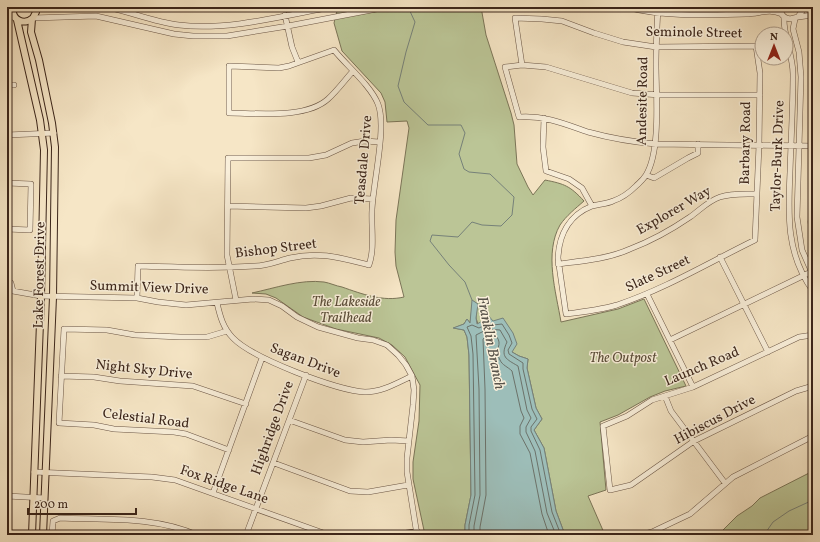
<svg xmlns="http://www.w3.org/2000/svg" width="820" height="542" font-family="Vollkorn,serif">
<style>
.green{fill:#bbc596;stroke:#7b7558}
.water{fill:#9dbeb9;stroke:#768179}
.lines{fill:none;stroke-linecap:round;stroke-linejoin:round}
.shore{stroke:#6c726a;stroke-width:1}
.stream{stroke:#768179;stroke-width:1}
.minor-casing{stroke:#6a5545;stroke-width:6}
.major-casing{stroke:#3b251a;stroke-width:8}
.minor{stroke:#f9efda;stroke-width:5}
.major{stroke:#f6e6c6;stroke-width:6}
.labels{text-anchor:middle;dominant-baseline:central;stroke-width:3;stroke-linejoin:round;paint-order:stroke}
.street-label{font-size:14px;fill:#3b251a;stroke:#f9efda}
.park-label{font-size:14px;font-style:italic;fill:#5b4d39;stroke:#f9efda}
.water-label{font-size:15px;font-style:italic;fill:#58534a;stroke:#f9efda}
</style>
<rect width="100%" height="100%" fill="#f6e6c6"/>
<filter id="stains"><feTurbulence type="fractalNoise" baseFrequency=".005" numOctaves="4"/><feColorMatrix values="0 0 0 0 .2 0 0 0 0 .09 0 0 0 0 .02 0 0 0 .5 -.17"/></filter>
<radialGradient id="worn" r=".72"><stop offset=".6" stop-color="#630" stop-opacity="0"/><stop offset="1" stop-color="#630" stop-opacity=".3"/></radialGradient>
<path class="green" d="M338 7H481L486 35 511 113 514 125 517 164 528 187 533 195 545 180C565 184 570 186 584 201 576 208 566 216 560 225 544 253 556 292 561 322L618 309 644 299 686 386 665 391 650 397 618 415 600 422 606 490 588 496 605 535H565L556 511 544 448 534 430 542 419 536 408 527 368 528 359 519 356 512 352 493 321 486 319 478 324 476 318 477 304 473 301 470 323 467 319 464 324 454 328 464 330 467 337 469 355 471 495 465 525V535H425L413 479V462L419 421 420 385 405 357 392 345 379 338 336 329 303 317 276 298 266 294 252 293C275 288 301 279 324 282 330 283 336 286 342 287 362 294 383 302 404 297L396 266 395 252 396 220 409 128 407 121 387 122 385 102 381 93 342 51 334 23Z
M813 471V535H718L737 516 752 506 760 498Z"/>
<path class="water" d="M472 300 478 304 476 318 477 324 486 319 487 314 493 321 503 318 513 333 517 344 512 352 519 356 528 359 527 368 536 408 542 419 534 430 544 448 556 511 565 535H465V525L471 495 469 355 467 337 464 330 453 328 464 324 467 319 470 323Z"/>
<g class="lines">
<path class="shore" d="M469 535V525L475 495 473 354 471 336 467 327 472 325 479 328 489 323 493 325 502 324 509 335 512 343 508 350 509 354 523 363V369L532 409 537 419 531 427V431L540 450 552 512 561 535
M474 535V526L480 495 479 389 476 335 488 329 500 330 507 342C500 357 506 359 518 366L527 410 531 418 526 427V432L535 451 547 513 556 535
M480 535V527L486 495 485 389 483 339 488 335 496 336C504 345 493 349 500 360 502 365 508 367 512 371L521 411 524 418 520 426V434L530 453 542 514 549 535"/>
<path class="stream" d="M408 7 415 22 406 52 398 86 404 102 428 125H461L465 133 459 154 464 169 469 172 490 174 514 197 512 215 501 226 482 225 472 222 458 237 432 235 430 241 449 265 465 282 472 300
M764 535 773 522 789 511 813 500"/>
<g class="minor-casing">
<path id="minor" d="M43 7 50 8 57 7
M107 7C131 12 154 22 179 25 226 31 283 16 331 7
M626 7C664 17 706 15 746 14 760 14 768 8 782 14
M780 7C780 14 783 18 790 19L798 17 802 11V7
M810 7 813 8
M7 15 15 18
M285 15 292 47 298 62
M784 17C783 35 793 55 793 74 793 107 791 139 790 172 788 215 786 254 813 291
M798 17 813 15
M33 18 96 16 174 34 193 36H227L288 26 387 7
M795 19 793 29 799 52 801 77 797 217 802 250 813 275
M522 65 515 18 542 19 562 21 594 33 623 42 656 47 756 46 760 73 759 145 755 240C710 262 665 289 617 305 600 310 583 312 566 314L558 258C559 235 569 215 592 206 599 204 607 204 613 201 622 198 629 193 636 186 639 183 643 180 646 175 661 151 656 93 656 65 656 45 657 26 658 7
M7 85H14
M760 95H660L632 93 546 67 522 65 505 67 519 117C544 115 565 124 588 132 610 138 633 142 656 144L813 146
M544 118 543 147 546 171 569 179 582 188 592 206
M7 135 54 133
M646 175 654 178 688 158 698 153V144
M7 183 31 184 30 230 7 229
M228 206 306 208 321 206 351 198 373 199
M813 211C810 217 810 226 813 233
M720 257 768 352
M558 264C582 261 608 259 630 249 651 241 671 230 690 217 700 210 708 201 720 197 732 193 745 194 757 194
M7 282 11 283 13 291
M7 290 41 296 137 298 158 302 186 305 253 299 269 300 282 306 297 317 318 327 358 338 373 340 387 345 398 355 406 365 412 376 414 390 413 405 407 458V472L417 535
M647 294 693 387
M137 298 138 266C177 267 216 269 255 266 267 266 278 261 290 258 319 251 341 258 369 265 375 248 371 228 372 210 373 183 387 127 378 104 371 86 347 66 334 50L289 66 279 68 229 66V113C257 113 306 119 328 99 337 91 345 80 353 71
M236 300 227 255 228 158H309L326 155 352 143 365 141 379 142
M217 303C220 316 223 328 233 338 252 358 338 391 365 392 382 392 397 383 412 376
M227 331 207 337H180L135 335 107 330 64 329 59 423 94 425 114 429 174 432 186 434 229 450
M813 335 799 337 693 387 652 400 627 416 603 426 610 490 631 485 694 441 796 391 813 386
M670 340 813 271
M61 376 94 377 120 381 193 386 246 404
M665 396 671 411 725 483
M289 420 345 440 363 442 391 440 409 441
M274 463 350 491 368 492 408 485
M34 472 152 477 175 480 329 535
M213 493 262 358
M7 496 44 498
M644 534 652 532 690 514 733 477 813 436
M52 535 53 521 60 518C105 520 155 516 197 535
M246 535 306 375
M395 535 417 531"/>
</g>
<g class="major-casing">
<path id="major" d="M13 7C11 20 24 26 33 18L36 12V7
M32 19 31 32 39 60 52 123 55 147 53 297 43 535
M17 20 40 120 44 150 41 296 32 535"/>
</g>
<use href="#minor" class="minor"/>
<use href="#major" class="major"/>
</g>
<g class="labels">
<g class="street-label">
<text transform="translate(694 33) rotate(1)">Seminole Street</text>
<text transform="translate(643 101) rotate(-89)">Andesite Road</text>
<text transform="translate(746 143) rotate(-89)">Barbary Road</text>
<text transform="translate(778 156) rotate(-88)">Taylor-Burk Drive</text>
<text transform="translate(364 160) rotate(-85)">Teasdale Drive</text>
<text transform="translate(674 211) rotate(-30)">Explorer Way</text>
<text transform="translate(276 249) rotate(-7)">Bishop Street</text>
<text transform="translate(658 274) rotate(-25)">Slate Street</text>
<text transform="translate(40 275) rotate(-89)">Lake Forest Drive</text>
<text transform="translate(149 288) rotate(2)">Summit View Drive</text>
<text transform="translate(305 361) rotate(21)">Sagan Drive</text>
<text transform="translate(702 367) rotate(-23)">Launch Road</text>
<text transform="translate(144 370) rotate(6)">Night Sky Drive</text>
<text transform="translate(146 419) rotate(7)">Celestial Road</text>
<text transform="translate(715 420) rotate(-28)">Hibiscus Drive</text>
<text transform="translate(273 428) rotate(-70)">Highridge Drive</text>
<text transform="translate(224 485) rotate(19)">Fox Ridge Lane</text>
</g>
<g class="park-label">
<text x="346" y="302">The Lakeside<tspan x="346" dy="16">Trailhead</tspan></text>
<text x="623" y="358">The Outpost</text>
</g>
<g class="water-label">
<text transform="translate(490 343) rotate(79)">Franklin Branch</text>
</g>
</g>
<rect width="820" height="542" fill="none" stroke="#f6e6c6" stroke-width="24"/>
<rect x="8" y="8" width="804" height="526" fill="none" stroke="#3b251a" stroke-width="2"/>
<rect x="12" y="12" width="796" height="518" fill="none" stroke="#3b251a"/>
<g transform="translate(774 46)"><circle r="19" fill="#f9efda" stroke="#ad9e8d"/>
<path d="M0-3L7 15L0 10L-7 15Z" fill="#8f2418"/>
<text y="-6" font-size="11" font-weight="bold" text-anchor="middle" fill="#3b251a">N</text>
</g>
<path d="M28 508v6h108v-6" fill="none" stroke="#3b251a" stroke-width="2"/>
<text x="34" y="508" font-size="12" fill="#3b251a" stroke="#f9efda" stroke-width="3" paint-order="stroke">200 m</text>
<rect width="100%" height="100%" filter="url(#stains)"/>
<rect width="100%" height="100%" fill="url(#worn)"/>
</svg>
